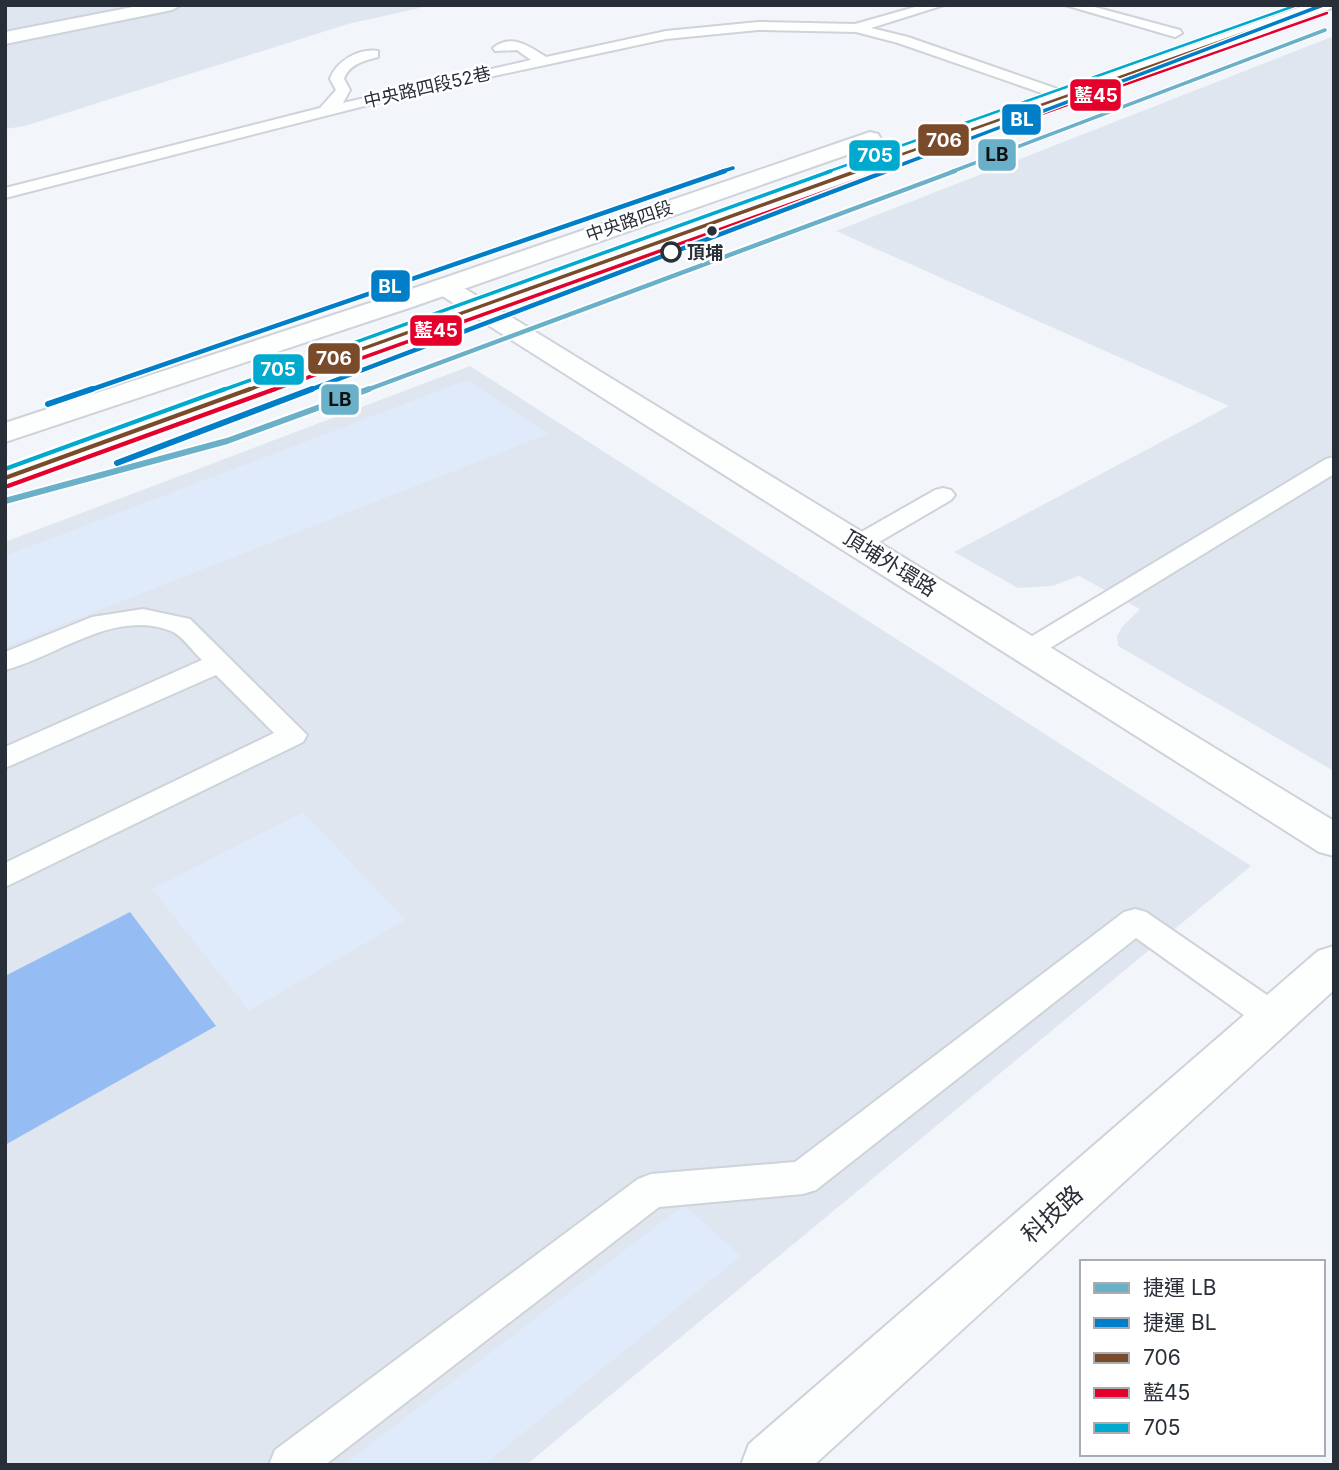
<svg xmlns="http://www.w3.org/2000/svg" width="1339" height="1470" font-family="Inter,'Noto Sans TC',sans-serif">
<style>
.built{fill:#dfe6ef}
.green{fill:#dfeafa}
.water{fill:#96bcf4}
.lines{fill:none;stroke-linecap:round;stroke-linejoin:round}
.service-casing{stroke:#ced3da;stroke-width:4}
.minor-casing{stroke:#ced3da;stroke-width:4}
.primary-casing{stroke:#ced3da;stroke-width:4}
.service{fill:#fdfefe;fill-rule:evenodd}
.minor{fill:#fdfefe;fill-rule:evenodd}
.primary{fill:#fdfefe;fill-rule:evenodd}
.bus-1-far2-casing{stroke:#fff;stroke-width:5}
.bus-1-far1-casing{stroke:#fff;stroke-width:7}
.bus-1-casing{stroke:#fff;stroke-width:9}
.bus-2-far2-casing{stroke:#fff;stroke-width:5}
.bus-2-far1-casing{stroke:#fff;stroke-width:7}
.bus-2-casing{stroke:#fff;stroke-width:9}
.bus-3-far2-casing{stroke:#fff;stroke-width:5}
.bus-3-far1-casing{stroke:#fff;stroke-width:7}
.bus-3-casing{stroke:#fff;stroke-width:9}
.bus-1-far2{stroke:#7a4b2a;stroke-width:2.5}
.bus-1-far1{stroke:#7a4b2a;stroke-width:3.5}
.bus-1{stroke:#7a4b2a;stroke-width:4.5}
.bus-2-far2{stroke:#e4002b;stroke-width:2.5}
.bus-2-far1{stroke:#e4002b;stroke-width:3.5}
.bus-2{stroke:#e4002b;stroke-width:4.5}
.bus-3-far2{stroke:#00a9ce;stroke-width:2.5}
.bus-3-far1{stroke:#00a9ce;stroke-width:3.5}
.bus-3{stroke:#00a9ce;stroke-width:4.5}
.metro-1-far2-casing{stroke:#fff;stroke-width:6}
.metro-1-far1-casing{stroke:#fff;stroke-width:8}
.metro-1-casing{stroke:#fff;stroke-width:10}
.metro-2-far2-casing{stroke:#fff;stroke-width:6}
.metro-2-far1-casing{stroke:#fff;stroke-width:8}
.metro-2-casing{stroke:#fff;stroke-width:10}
.metro-1-far2{stroke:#6ab0c8;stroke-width:3.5}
.metro-1-far1{stroke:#6ab0c8;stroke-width:4.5}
.metro-1{stroke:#6ab0c8;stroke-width:6}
.metro-2-far2{stroke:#007ec7;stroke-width:3.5}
.metro-2-far1{stroke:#007ec7;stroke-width:4.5}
.metro-2{stroke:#007ec7;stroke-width:6}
.bus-dot{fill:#292f39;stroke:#fff;stroke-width:2.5}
.stop-dot{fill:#fff;stroke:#292f39;stroke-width:3.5}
.labels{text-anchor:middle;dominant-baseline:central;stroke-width:5;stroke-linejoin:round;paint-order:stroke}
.far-street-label{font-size:18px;fill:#292f39;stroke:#fff}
.far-stop-label{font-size:18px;font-weight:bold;fill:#292f39;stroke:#fff;text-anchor:start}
.street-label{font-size:21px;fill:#292f39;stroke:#fff}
.near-street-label{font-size:24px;fill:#292f39;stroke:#fff}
.line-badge{stroke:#fff;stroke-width:2.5}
.badge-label{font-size:19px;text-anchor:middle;font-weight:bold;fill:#fff}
.pale-badge-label{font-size:19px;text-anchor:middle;font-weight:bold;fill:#111}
</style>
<rect width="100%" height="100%" fill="#f2f6fb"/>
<path class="built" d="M5 5H433L348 24 25 126 5 129Z
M1334 36V771L1118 646 1117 636 1122 627 1140 609 1079 576 1052 586 1018 588 954 552 1229 406 836 231Z
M470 366 1251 866 526 1465H5V542Z"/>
<path class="green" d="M467 380 548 434 5 647V556Z
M303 812 405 920 249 1011 152 889Z
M684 1205 741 1256 484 1465H343Z"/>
<path class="water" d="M130 912 216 1026 5 1145V976Z"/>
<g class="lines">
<g class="service-casing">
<path id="service" d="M922 5H944L871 28 908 37 1072 94 1074 97 1072 100H1062L898 43 856 32 758 30 666 39 415 93 5 198V188L320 108 336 90 330 79C336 61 359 48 378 51V57C364 61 349 64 344 79L350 90 343 103 531 60 517 50 495 51 493 48C511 33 529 46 546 57L666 31 758 22 855 24Z
M1065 5H1087L1180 30 1182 33 1175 37Z
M1334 457V474L1037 656 1028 658 1019 656 1015 650 1019 644 1326 459Z
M943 488 951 490 955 495 951 500 867 549 858 551 849 549 846 544 849 539 935 490Z
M143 609 190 619 307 735 303 742 5 887V863L274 733 216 675 5 768V747L202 660C193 652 182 635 171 631 115 608 56 657 5 670V652L92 617Z
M1135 909 1146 912 1286 1008 1291 1018 1286 1028 1274 1032 1262 1028 1136 938 816 1190 803 1194 659 1207 325 1465H269L275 1450 638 1179 651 1174 795 1162 1124 912Z"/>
</g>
<g class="minor-casing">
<path id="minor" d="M143 5H181L172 10 5 44V32Z
M445 279 454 282 1334 821V856L1319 852 436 292 432 287 436 282Z
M1334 946V990L814 1465H741L749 1444 1318 951Z"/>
</g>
<g class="primary-casing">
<path id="primary" d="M1306 5H1333L1330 9 5 487V467L510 285Z
M870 132 878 134 881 139 878 144 415 306 5 442V423L397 294Z"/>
</g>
<use href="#service" class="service"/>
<use href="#minor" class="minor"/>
<use href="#primary" class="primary"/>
<g class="bus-1-far2-casing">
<path id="bus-1-far2" d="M852 172 1323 5"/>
</g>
<g class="bus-1-far1-casing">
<path id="bus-1-far1" d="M245 391 857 171"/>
</g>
<g class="bus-1-casing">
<path id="bus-1" d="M5 478 250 389"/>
</g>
<g class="bus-2-far2-casing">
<path id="bus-2-far2" d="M878 172 1327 13"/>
</g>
<g class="bus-2-far1-casing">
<path id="bus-2-far1" d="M270 391 883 171"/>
</g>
<g class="bus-2-casing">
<path id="bus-2" d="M8 486 275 389"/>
</g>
<g class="bus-3-far2-casing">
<path id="bus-3-far2" d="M827 172 1297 5"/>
</g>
<g class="bus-3-far1-casing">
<path id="bus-3-far1" d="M220 391 831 171"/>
</g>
<g class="bus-3-casing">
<path id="bus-3" d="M5 469 225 389"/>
</g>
<use href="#bus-1-far2" class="bus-1-far2"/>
<use href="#bus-1-far1" class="bus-1-far1"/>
<use href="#bus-1" class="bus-1"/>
<use href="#bus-2-far2" class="bus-2-far2"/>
<use href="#bus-2-far1" class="bus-2-far1"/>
<use href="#bus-2" class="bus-2"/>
<use href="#bus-3-far2" class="bus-3-far2"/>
<use href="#bus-3-far1" class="bus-3-far1"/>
<use href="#bus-3" class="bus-3"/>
<g class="metro-1-far2-casing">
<path id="metro-1-far2" d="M951 172 1325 30"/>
</g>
<g class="metro-1-far1-casing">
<path id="metro-1-far1" d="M364 391 955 171"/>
</g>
<g class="metro-1-casing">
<path id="metro-1" d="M5 501 227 441 369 389"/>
</g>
<g class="metro-2-far2-casing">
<path id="metro-2-far2" d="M720 172 733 168
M882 172 1323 5"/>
</g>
<g class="metro-2-far1-casing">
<path id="metro-2-far1" d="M87 391 725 171
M307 391 887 171"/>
</g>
<g class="metro-2-casing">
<path id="metro-2" d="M48 404 92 389
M117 463 312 389"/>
</g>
<use href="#metro-1-far2" class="metro-1-far2"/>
<use href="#metro-1-far1" class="metro-1-far1"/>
<use href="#metro-1" class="metro-1"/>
<use href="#metro-2-far2" class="metro-2-far2"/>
<use href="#metro-2-far1" class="metro-2-far1"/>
<use href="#metro-2" class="metro-2"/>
</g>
<circle class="bus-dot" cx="712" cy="231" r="6"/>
<circle class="stop-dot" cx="671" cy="252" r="9"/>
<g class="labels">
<g class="far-street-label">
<text transform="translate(427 87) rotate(-13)">中央路四段52巷</text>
<text transform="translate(629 221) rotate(-19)">中央路四段</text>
</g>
<g class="far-stop-label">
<text x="687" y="252">頂埔</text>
</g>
<g class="street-label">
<text transform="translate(890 563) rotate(32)">頂埔外環路</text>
</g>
<g class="near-street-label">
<text transform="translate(1052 1214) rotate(-42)">科技路</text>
</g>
</g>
<g class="line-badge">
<rect x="1069" y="78" width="53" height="34" rx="7" fill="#e4002b"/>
<rect x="1001" y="103" width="41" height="33" rx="7" fill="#007ec7"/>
<rect x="917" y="123" width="53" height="34" rx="7" fill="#7a4b2a"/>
<rect x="977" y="138" width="40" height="34" rx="7" fill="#6ab0c8"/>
<rect x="848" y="139" width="53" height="33" rx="7" fill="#00a9ce"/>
<rect x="370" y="269" width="41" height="34" rx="7" fill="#007ec7"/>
<rect x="409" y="314" width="54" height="33" rx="7" fill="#e4002b"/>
<rect x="307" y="342" width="54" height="33" rx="7" fill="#7a4b2a"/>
<rect x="252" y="353" width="53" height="33" rx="7" fill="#00a9ce"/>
<rect x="320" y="383" width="40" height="33" rx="7" fill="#6ab0c8"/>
</g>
<g class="badge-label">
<text x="1096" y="102">藍45</text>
<text x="1022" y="126">BL</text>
<text x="944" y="147">706</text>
<text x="875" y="162">705</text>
<text x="390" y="293">BL</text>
<text x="436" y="337">藍45</text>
<text x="334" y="365">706</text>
<text x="278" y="376">705</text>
</g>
<g class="pale-badge-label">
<text x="997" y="161">LB</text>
<text x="340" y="406">LB</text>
</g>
<rect width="1339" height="1470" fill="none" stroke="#292f39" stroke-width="14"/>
<rect x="1080" y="1260" width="245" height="196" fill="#ffffff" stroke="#a9acb0" stroke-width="2"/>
<rect x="1094" y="1283" width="35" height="10" fill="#6ab0c8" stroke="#a9acb0" stroke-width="2"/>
<text x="1143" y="1295" font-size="21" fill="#292f39">捷運 LB</text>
<rect x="1094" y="1318" width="35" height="10" fill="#007ec7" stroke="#a9acb0" stroke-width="2"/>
<text x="1143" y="1330" font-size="21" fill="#292f39">捷運 BL</text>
<rect x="1094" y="1353" width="35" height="10" fill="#7a4b2a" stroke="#a9acb0" stroke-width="2"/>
<text x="1143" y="1365" font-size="21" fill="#292f39">706</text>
<rect x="1094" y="1388" width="35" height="10" fill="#e4002b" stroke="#a9acb0" stroke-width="2"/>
<text x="1143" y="1400" font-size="21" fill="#292f39">藍45</text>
<rect x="1094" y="1423" width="35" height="10" fill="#00a9ce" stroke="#a9acb0" stroke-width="2"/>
<text x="1143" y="1435" font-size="21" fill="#292f39">705</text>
</svg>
